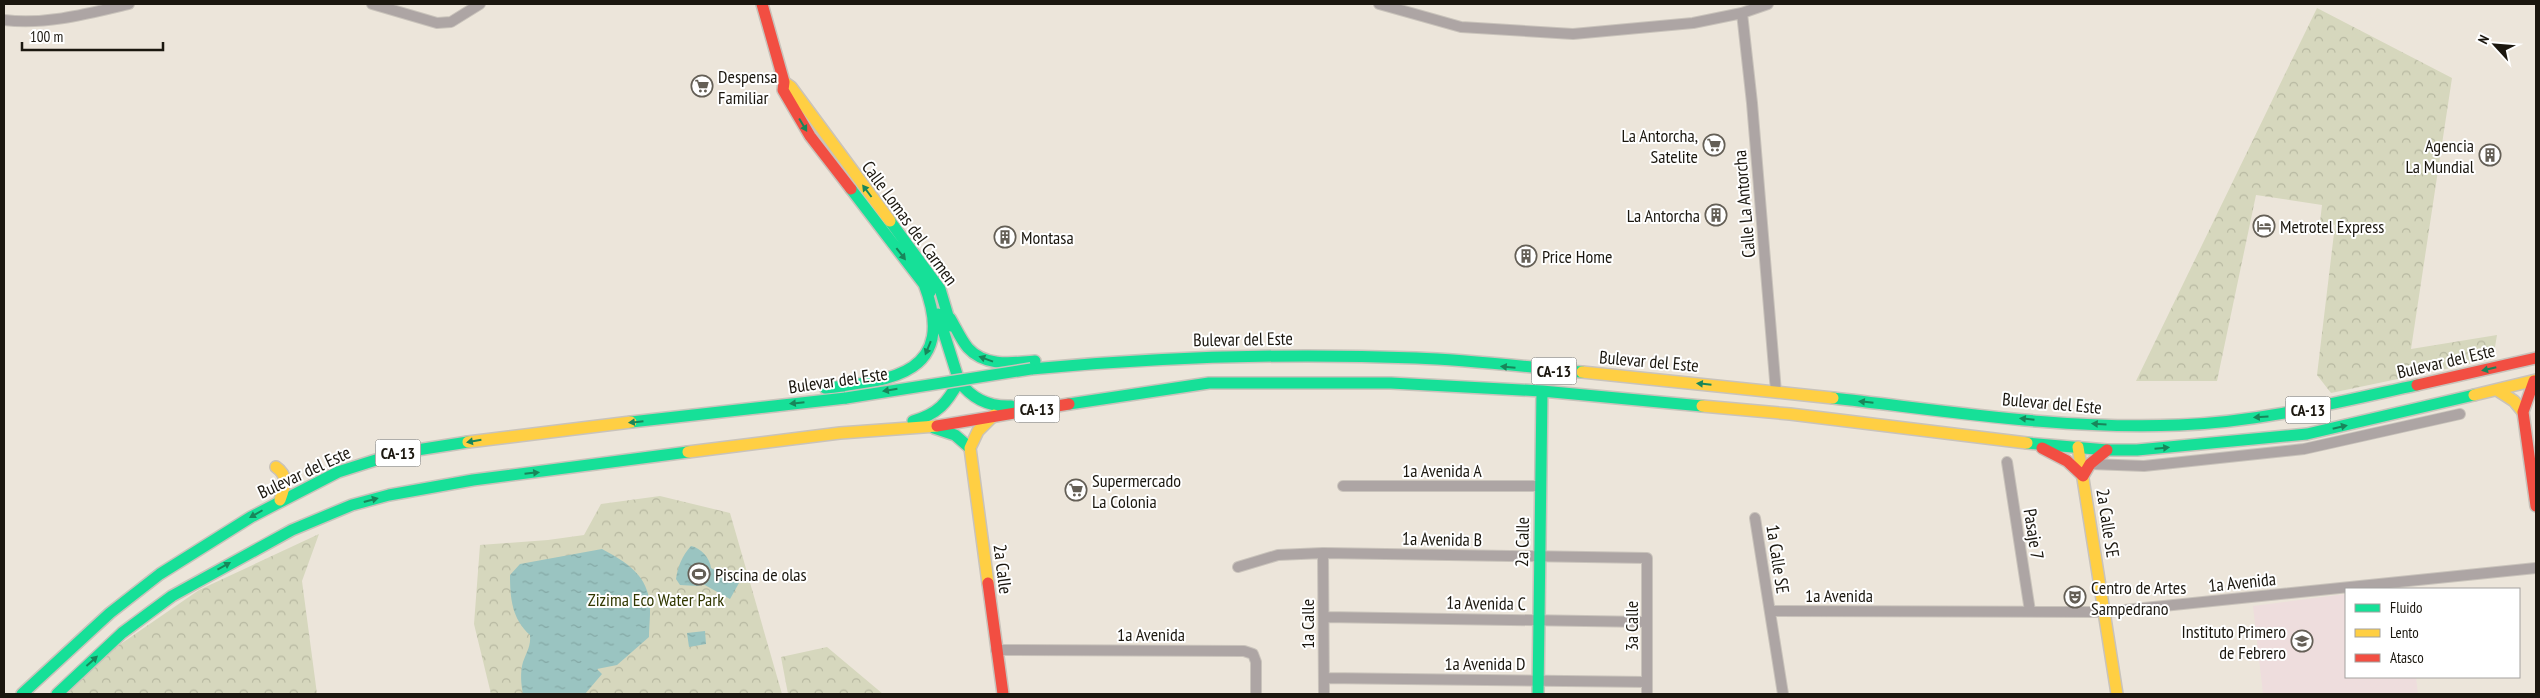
<svg xmlns="http://www.w3.org/2000/svg" width="2540" height="698" font-family="'PT Sans Narrow',sans-serif">
<style>
.education{fill:#edd}
.forest{fill:url(#forest-crowns)}
.water{fill:url(#water-ripples)}
.lines{fill:none;stroke-linecap:round;stroke-linejoin:round}
.street-casing{stroke:#c9c3bb;stroke-width:12}
.fast-casing{stroke:#c9c3bb;stroke-width:14}
.slow-casing{stroke:#c9c3bb;stroke-width:14}
.jam-casing{stroke:#c9c3bb;stroke-width:14}
.street{stroke:#ada5a4;stroke-width:10}
.fast{stroke:#16e098;stroke-width:11}
.slow{stroke:#ffcf43;stroke-width:11}
.jam{stroke:#f24e42;stroke-width:11}
.fast-bridge-casing{stroke:#c9c3bb;stroke-width:14;stroke-linecap:butt}
.fast-bridge{stroke:#16e098;stroke-width:11}
.oneway{fill:#18865a}
.labels{text-anchor:middle;dominant-baseline:central;stroke-width:4;stroke-linejoin:round;paint-order:stroke}
.shield{fill:#fff;stroke:#5f5d57;stroke-width:1}
.shield-label{font-size:16px;font-weight:bold;fill:#1b170f}
.poi-label{font-size:18px;fill:#1b170f;stroke:#fff;text-anchor:start}
.street-label{font-size:18px;fill:#1b170f;stroke:#fff}
.park-label{font-size:18px;fill:#323800;stroke:#fff}
</style>
<defs>
<pattern id="forest-crowns" width="20" height="18" patternUnits="userSpaceOnUse" patternTransform="scale(1.25)"><rect width="20" height="18" fill="#d6d7bd"/><path d="M2 6a3 3 0 1 1 6 0M12 15a3 3 0 1 1 6 0" fill="none" stroke="#b7b8a1"/></pattern>
<pattern id="water-ripples" width="26" height="14" patternUnits="userSpaceOnUse" patternTransform="scale(1.25)"><rect width="26" height="14" fill="#9ac4c1"/><path d="M2 4q2-2 4 0t4 0M15 11q2-2 4 0t4 0" fill="none" stroke="#84a8a5"/></pattern>
</defs>
<rect width="100%" height="100%" fill="#ece5da"/>
<path class="education" d="M2346 594V677H2416L2418 694H2263L2253 606Z"/>
<path class="forest" d="M2317 8 2452 78 2411 349 2497 335 2493 359 2331 393 2317 375 2335 225 2320 222 2322 205 2256 195 2217 381H2136Z
M660 496 730 513 782 694H491L474 624 480 545 548 540 584 535 601 504Z
M319 534 302 581 317 694H68L93 663 199 590Z
M827 647 883 694H788L781 657Z"/>
<path class="water" d="M691 546C701 548 710 558 711 568L739 583 730 599 703 584 698 586 680 585 676 579C678 566 682 556 691 546Z
M602 549C621 559 643 572 648 594 652 607 649 624 649 637L617 665 597 669 602 674 585 694H523C521 684 520 672 523 662 527 651 531 646 530 635 512 619 510 598 510 575L520 564Z
M705 631 706 644 689 647 687 633Z"/>
<g class="lines">
<g class="street-casing">
<path id="street" d="M372 4 437 23 451 22 480 4
M1379 4 1461 27 1573 34 1693 23 1742 13 1768 4
M1742 13 1752 103 1776 392
M4 20C47 25 87 14 129 4
M2007 462 2030 611
M2091 464 2144 466 2304 449 2460 414
M1343 486H1541
M1755 518 1783 694
M1323 553 1324 694
M1238 567 1278 555 1323 553 1647 558V694
M1770 611 2105 612 2536 568
M1324 617 1647 622
M996 650 1244 651 1253 654 1256 662V694
M1324 678 1647 682"/>
</g>
<g class="fast-casing">
<path id="fast" d="M851 189 930 292
M890 221 940 289 951 326
M938 314 959 381
M950 318C956 328 961 340 968 348 985 367 1012 363 1035 361
M1031 369C1159 357 1288 353 1416 358 1472 360 1527 367 1582 372
M959 381C972 399 989 407 1011 406
M825 388C893 381 958 373 924 284
M1833 398C1948 411 2064 430 2179 425 2261 422 2339 402 2417 385
M1069 404 1209 383H1391L1542 391 1702 406
M913 421C938 414 947 403 959 381
M631 422 846 398
M934 428 955 435 970 448
M2027 443 2107 450H2137L2307 434 2474 395
M22 694 110 613 160 574 251 517 338 472 398 453 468 442
M57 694 122 633 172 596 292 530 352 505 389 495 473 480 688 452
M1538 694 1542 391"/>
</g>
<g class="slow-casing">
<path id="slow" d="M784 82 791 87 890 221
M1582 372 1833 398
M2497 390 2514 401 2523 412
M2474 395 2536 380
M1702 406 1790 414 2027 443
M468 442 631 422
M2078 447 2117 694
M688 452 840 433 937 426
M276 467C289 476 285 486 280 500
M988 583 970 448 978 431 994 415"/>
</g>
<g class="jam-casing">
<path id="jam" d="M762 4 784 82 783 90 810 136 851 189
M2534 381 2523 412 2536 506
M2417 385 2536 358
M937 426 1069 404
M2042 448 2067 461 2083 476 2090 464 2107 450
M988 583 1003 694"/>
</g>
<use href="#street" class="street"/>
<use href="#fast" class="fast"/>
<use href="#slow" class="slow"/>
<use href="#jam" class="jam"/>
<g class="fast-bridge-casing">
<path id="fast-bridge" d="M846 398 1031 369"/>
</g>
<use href="#fast-bridge" class="fast-bridge"/>
</g>
<defs><path id="oneway-solid" d="M-6-.8H1V-3.2L6.5 0L1 3.2V.8H-6Z" transform="scale(1.25)"/></defs>
<g class="oneway">
<use href="#oneway-solid" transform="translate(803 125) rotate(59)"/>
<use href="#oneway-solid" transform="translate(867 191) rotate(-127)"/>
<use href="#oneway-solid" transform="translate(901 254) rotate(52)"/>
<use href="#oneway-solid" transform="translate(928 348) rotate(112)"/>
<use href="#oneway-solid" transform="translate(986 359) rotate(-160)"/>
<use href="#oneway-solid" transform="translate(1508 367) rotate(-175)"/>
<use href="#oneway-solid" transform="translate(2489 369) rotate(167)"/>
<use href="#oneway-solid" transform="translate(1704 384) rotate(-174)"/>
<use href="#oneway-solid" transform="translate(890 390) rotate(171)"/>
<use href="#oneway-solid" transform="translate(1866 402) rotate(-174)"/>
<use href="#oneway-solid" transform="translate(797 403) rotate(174)"/>
<use href="#oneway-solid" transform="translate(2261 417) rotate(176)"/>
<use href="#oneway-solid" transform="translate(2027 419) rotate(-174)"/>
<use href="#oneway-solid" transform="translate(636 422) rotate(174)"/>
<use href="#oneway-solid" transform="translate(2099 424) rotate(-177)"/>
<use href="#oneway-solid" transform="translate(2340 427) rotate(-13)"/>
<use href="#oneway-solid" transform="translate(474 441) rotate(170)"/>
<use href="#oneway-solid" transform="translate(2162 448) rotate(-5)"/>
<use href="#oneway-solid" transform="translate(532 473) rotate(-6)"/>
<use href="#oneway-solid" transform="translate(371 500) rotate(-15)"/>
<use href="#oneway-solid" transform="translate(256 514) rotate(150)"/>
<use href="#oneway-solid" transform="translate(224 566) rotate(-29)"/>
<use href="#oneway-solid" transform="translate(92 661) rotate(-42)"/>
</g>
<defs>
<g id="supermarket-ring" transform="scale(1.125)"><circle r="9.5" fill="#fff" stroke="#645f56" stroke-width="1.5"/><path d="M-6-5.5h2.5l.6 2H6L4.5 2H-2.5L-4.4-4H-6ZM-1.5 3.2a1.3 1.3 0 1 0 .1 0ZM3 3.2a1.3 1.3 0 1 0 .1 0Z" fill="#645f56"/></g>
<g id="building-ring" transform="scale(1.125)"><circle r="9.5" fill="#fff" stroke="#645f56" stroke-width="1.5"/><path d="M-4-6H4V6H1V3H-1V6H-4ZM-2.5-4.3h1.7v1.8h-1.7ZM.8-4.3h1.7v1.8H.8ZM-2.5-1h1.7V.8h-1.7ZM.8-1h1.7V.8H.8Z" fill="#645f56"/></g>
<g id="hotel-ring" transform="scale(1.125)"><circle r="9.5" fill="#fff" stroke="#645f56" stroke-width="1.5"/><path d="M-6-4.5h1.5V1H6V5H4.5V3h-9V5H-6ZM-4 0a1.8 1.8 0 1 1 3.6 0ZM.5 0V-2.5h3Q6-2.5 6 0Z" fill="#645f56"/></g>
<g id="stadium-ring" transform="scale(1.125)"><circle r="9.5" fill="#fff" stroke="#645f56" stroke-width="1.5"/><path d="M0-5a6.5 5 0 1 0 0 10a6.5 5 0 1 0 0-10ZM-3.5-1.8h7v3.6h-7Z" fill="#645f56"/></g>
<g id="theatre-ring" transform="scale(1.125)"><circle r="9.5" fill="#fff" stroke="#645f56" stroke-width="1.5"/><path d="M-5-5.5Q0-4 5-5.5V0Q5 5 0 6Q-5 5-5 0ZM-3.3-2.5H-1v1.5H-3.3ZM1-2.5H3.3v1.5H1ZM-2.8 1Q0 5.5 2.8 1Z" fill="#645f56"/></g>
<g id="school-ring" transform="scale(1.125)"><circle r="9.5" fill="#fff" stroke="#645f56" stroke-width="1.5"/><path d="M0-5L7-2L0 1L-7-2ZM-4 1L0 2.5L4 1V4Q0 6-4 4Z" fill="#645f56"/></g>
</defs>
<g fill-rule="evenodd">
<use href="#supermarket-ring" x="702" y="86"/>
<use href="#supermarket-ring" x="1714" y="145"/>
<use href="#building-ring" x="2490" y="155"/>
<use href="#building-ring" x="1716" y="215"/>
<use href="#hotel-ring" x="2264" y="226"/>
<use href="#building-ring" x="1005" y="237"/>
<use href="#building-ring" x="1526" y="256"/>
<use href="#supermarket-ring" x="1076" y="490"/>
<use href="#stadium-ring" x="699" y="574"/>
<use href="#theatre-ring" x="2075" y="597"/>
<use href="#school-ring" x="2302" y="641"/>
</g>
<g class="labels">
<g class="shield">
<rect x="1531.5" y="357.5" width="45" height="27" rx="4"/>
<rect x="1014.5" y="395.5" width="45" height="27" rx="4"/>
<rect x="2285.5" y="396.5" width="45" height="27" rx="4"/>
<rect x="375.5" y="439.5" width="45" height="27" rx="4"/>
</g>
<g class="shield-label">
<text x="1554" y="371">CA-13</text>
<text x="1037" y="409">CA-13</text>
<text x="2308" y="410">CA-13</text>
<text x="398" y="453">CA-13</text>
</g>
<g class="poi-label">
<text x="718" y="76">Despensa<tspan x="718" dy="21">Familiar</tspan></text>
<text x="1698" y="135" text-anchor="end">La Antorcha,<tspan x="1698" dy="21">Satelite</tspan></text>
<text x="2474" y="145" text-anchor="end">Agencia<tspan x="2474" dy="21">La Mundial</tspan></text>
<text x="1700" y="215" text-anchor="end">La Antorcha</text>
<text x="2280" y="226">Metrotel Express</text>
<text x="1021" y="237">Montasa</text>
<text x="1542" y="256">Price Home</text>
<text x="1092" y="480">Supermercado<tspan x="1092" dy="21">La Colonia</tspan></text>
<text x="715" y="574">Piscina de olas</text>
<text x="2091" y="587">Centro de Artes<tspan x="2091" dy="21">Sampedrano</tspan></text>
<text x="2286" y="631" text-anchor="end">Instituto Primero<tspan x="2286" dy="21">de Febrero</tspan></text>
</g>
<g class="street-label">
<text transform="translate(1744 204) rotate(-95)">Calle La Antorcha</text>
<text transform="translate(910 223) rotate(54)">Calle Lomas del Carmen</text>
<text transform="translate(1243 339) rotate(-1)">Bulevar del Este</text>
<text transform="translate(1649 361) rotate(5)">Bulevar del Este</text>
<text transform="translate(2446 361) rotate(-13)">Bulevar del Este</text>
<text transform="translate(838 380) rotate(-8)">Bulevar del Este</text>
<text transform="translate(2052 403) rotate(5)">Bulevar del Este</text>
<text x="1442" y="470">1a Avenida A</text>
<text transform="translate(304 472) rotate(-25)">Bulevar del Este</text>
<text transform="translate(2108 523) rotate(81)">2a Calle SE</text>
<text transform="translate(2034 534) rotate(81)">Pasaje 7</text>
<text transform="translate(1442 539) rotate(1)">1a Avenida B</text>
<text transform="translate(1522 542) rotate(-89)">2a Calle</text>
<text transform="translate(1778 559) rotate(81)">1a Calle SE</text>
<text transform="translate(1003 569) rotate(83)">2a Calle</text>
<text transform="translate(2242 582) rotate(-6)">1a Avenida</text>
<text x="1839" y="595">1a Avenida</text>
<text transform="translate(1486 603) rotate(1)">1a Avenida C</text>
<text transform="translate(1307 624) rotate(-90)">1a Calle</text>
<text transform="translate(1631 626) rotate(-90)">3a Calle</text>
<text x="1151" y="634">1a Avenida</text>
<text x="1485" y="663">1a Avenida D</text>
</g>
<g class="park-label">
<text x="656" y="599">Zizima Eco Water Park</text>
</g>
</g>
<rect width="2540" height="698" fill="none" stroke="#1b170f" stroke-width="10"/>
<rect x="2345" y="588" width="175" height="90" fill="#ffffff" stroke="#a4a29f"/>
<rect x="2355" y="604" width="25" height="8" fill="#16e098" stroke="#a4a29f"/>
<text x="2390" y="613" font-size="15" fill="#1b170f">Fluido</text>
<rect x="2355" y="629" width="25" height="8" fill="#ffcf43" stroke="#a4a29f"/>
<text x="2390" y="638" font-size="15" fill="#1b170f">Lento</text>
<rect x="2355" y="654" width="25" height="8" fill="#f24e42" stroke="#a4a29f"/>
<text x="2390" y="663" font-size="15" fill="#1b170f">Atasco</text>
<g transform="translate(2495 45) rotate(296)" stroke="#ffffff" stroke-width="4" paint-order="stroke">
<path d="M0-4L9 19L0 12L-9 19Z" fill="#1b170f"/>
<text y="-8" font-size="14" font-weight="bold" text-anchor="middle" fill="#1b170f">N</text>
</g>
<path d="M22 42v8h141v-8" fill="none" stroke="#1b170f" stroke-width="2.5"/>
<text x="30" y="42" font-size="15" fill="#1b170f" stroke="#ffffff" stroke-width="4" paint-order="stroke">100 m</text>
</svg>
